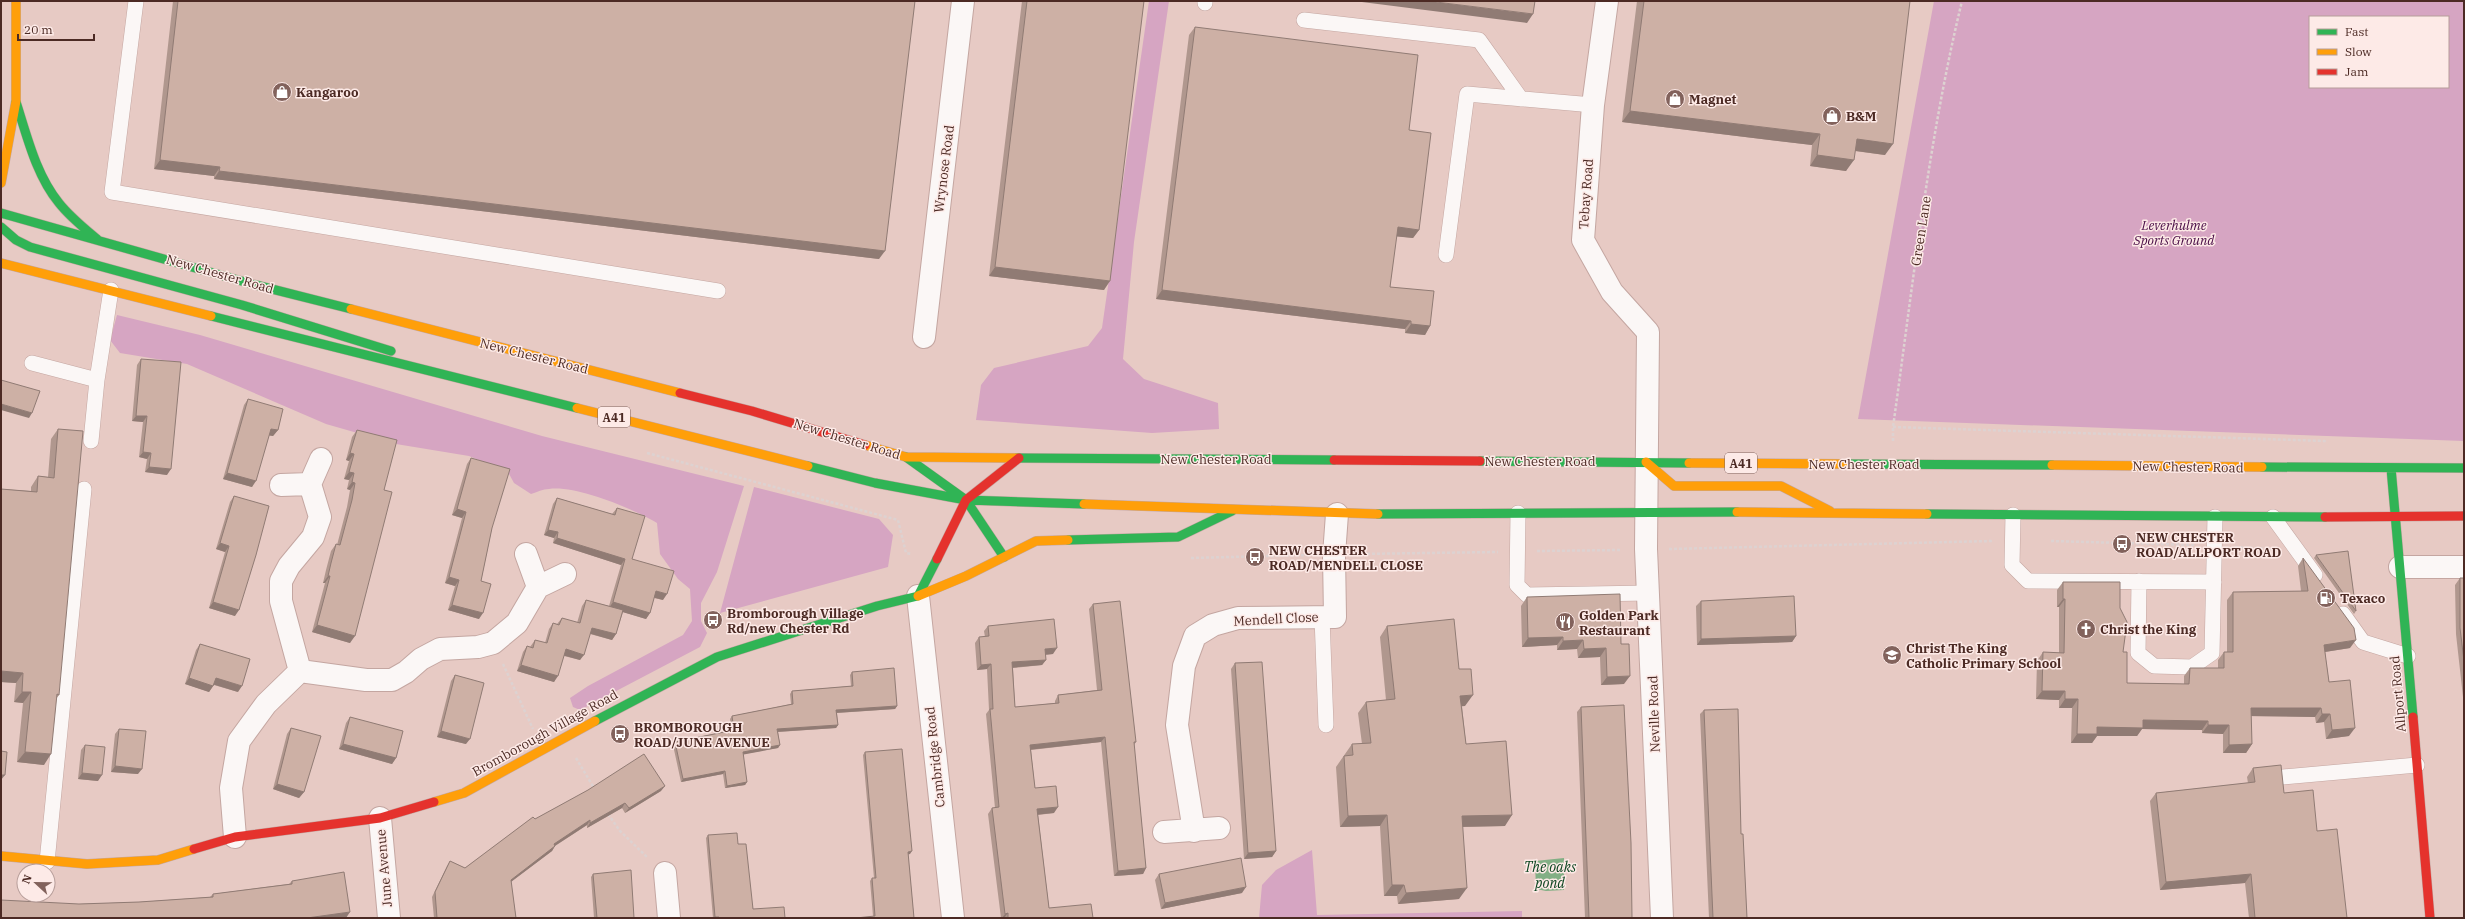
<svg xmlns="http://www.w3.org/2000/svg" width="2465" height="919" font-family="'IBM Plex Serif',serif">
<style>
.green{fill:#d6a5c2;fill-rule:evenodd}
.water{fill:#83af85}
.lines{fill:none;stroke-linecap:round;stroke-linejoin:round}
.lane-casing{stroke:#c4a6a1;stroke-width:16}
.street-casing{stroke:#c4a6a1;stroke-width:24}
.fast-casing{stroke:#c4a6a1;stroke-width:10}
.slow-casing{stroke:#c4a6a1;stroke-width:10}
.jam-casing{stroke:#c4a6a1;stroke-width:10}
.path{stroke:#ddd2d1;stroke-width:2.5;stroke-dasharray:3 2;stroke-linecap:butt}
.lane{stroke:#fbf7f6;stroke-width:15}
.street{stroke:#fbf7f6;stroke-width:22}
.fast{stroke:#30b455;stroke-width:9}
.slow{stroke:#ff9f0a;stroke-width:9}
.jam{stroke:#e5322d;stroke-width:9}
.wall{fill:#b0978e}
.shaded-wall{fill:#907b74}
.building{fill:#cdb0a5;stroke:#907b74}
.labels{text-anchor:middle;dominant-baseline:central;stroke-width:3;stroke-linejoin:round;paint-order:stroke}
.shield{fill:#fdeae7;stroke:#81645e;stroke-width:1}
.shield-label{font-size:12px;font-weight:bold;fill:#4c2a24}
.poi-label{font-size:13px;font-weight:bold;fill:#4c2a24;stroke:#fdeae7;text-anchor:start}
.street-label{font-size:13px;fill:#4c2a24;stroke:#fdeae7}
.park-label{font-size:13px;font-style:italic;fill:#480b45;stroke:#fdeae7}
.water-label{font-size:14px;font-style:italic;fill:#0c4520;stroke:#fdeae7}
</style>
<rect width="100%" height="100%" fill="#e7cac4"/>
<path class="green" d="M1149 1H1169L1134 242 1123 359 1144 379 1218 403 1219 429 1152 433 976 420 981 385 994 368 1088 346 1102 328Z
M1934 1H2464V441L1858 419ZM2310 17H2448V87H2310Z
M117 315 200 335 542 436 744 486 717 572 701 603V621L707 633 700 647 580 710 573 707 570 698 588 686 683 635 692 621 690 589 678 579 660 554 657 523C634 509 576 485 549 489 543 489 537 492 531 494L514 483 508 472 469 456 396 444 326 424 187 364 120 353 110 340Z
M754 487 879 519 893 535 888 567 720 613Z
M1312 850 1317 915 1522 911V918H1259L1262 885 1276 870Z"/>
<path class="water" d="M1564 858V890L1546 891 1536 889 1535 861Z"/>
<g class="lines">
<g class="lane-casing">
<path id="lane" d="M136 1 112 192 718 291
M1205 3V1
M1304 20 1479 40 1521 99
M1446 255 1467 94 1593 105
M32 363 97 380
M91 441 97 380 111 290
M1518 513 1517 585 1527 595 1649 593
M2013 515 2012 565 2028 581 2214 582
M2273 517 2315 575
M2139 581 2138 653 2154 666 2192 667 2212 653 2215 517
M2343 614 2363 642 2408 656
M1322 617 1326 725
M2283 777 2417 765
M47 862 84 489"/>
</g>
<g class="street-casing">
<path id="street" d="M1607 1 1593 105 1583 240 1612 292 1648 332 1646 549 1662 918
M924 337 963 1
M281 485 310 484
M526 554 538 587
M2400 567H2464
M918 596 953 918
M300 671 281 601V581L289 566 313 537 320 517 310 484 321 459
M380 818 389 918
M1194 831 1177 725 1184 666 1195 636 1213 625 1238 618 1335 617 1334 555 1337 514
M1164 832 1219 828
M235 837 231 788 239 741 266 704 300 671 366 680H392L406 672 421 659 440 649 478 647 493 643 517 623 538 587 565 574
M665 873 669 918"/>
</g>
<g class="fast-casing">
<path id="fast" d="M16 102C27 136 36 175 59 203 70 217 84 228 97 239
M1 213 252 284 351 309
M1 227 16 240 30 247 242 305 391 351
M211 316 577 408
M906 457 966 500 1004 557
M1017 458 1334 460
M1480 461 1689 463
M1845 464 2052 465
M808 466 875 483 966 500 1084 504
M2262 467 2464 468
M2391 468 2413 717
M1378 514 1737 512
M1927 514 2325 517
M1068 540 1178 537 1232 511
M595 721 717 657 877 606 918 596 937 559"/>
</g>
<g class="slow-casing">
<path id="slow" d="M1 183 16 101V1
M1 263 211 316
M351 309 680 393
M577 408 808 466
M865 445 906 457 1017 458
M1646 462 1674 486H1781L1830 511
M1689 463 1845 464
M2052 465 2262 467
M1084 504 1378 514
M1737 512 1927 514
M918 596 966 576 1036 541 1068 540
M434 802 464 793 595 721
M1 856 87 864 158 860 194 849"/>
</g>
<g class="jam-casing">
<path id="jam" d="M680 393 752 411 865 445
M1334 460 1480 461
M2325 517 2464 516
M937 559 966 500 1019 458
M2413 717 2430 918
M194 849 235 837 380 818 434 802"/>
</g>
<path class="path" d="M1893 427 2326 441
M1893 441V427C1913 285 1928 141 1962 1
M647 453 898 520 906 553 912 554
M2051 541 2194 545
M2235 547 2271 549
M1669 549 1992 541
M1537 551 1622 550
M1357 554 1498 552
M1191 558 1310 555
M503 664 533 729
M576 758 594 788
M608 814 620 831 647 857"/>
<use href="#lane" class="lane"/>
<use href="#street" class="street"/>
<use href="#fast" class="fast"/>
<use href="#slow" class="slow"/>
<use href="#jam" class="jam"/>
</g>
<path class="wall" d="M173 1H915L879 259 214 179V176L154 169Z
M1022 1H1144L1104 290 989 276Z
M1637 1H1910L1885 155 1855 151 1846 171 1810 166 1812 145 1622 122Z
M1195 27 1409 130 1419 230 1413 238 1396 236 1390 287 1430 326 1425 335 1405 333V329L1156 299 1189 35Z
M141 359 167 475 145 472 147 459 139 457 143 422 132 421 137 365Z
M248 399 278 430 273 436 269 435 252 487 223 479 244 405Z
M58 429 59 695 56 699 44 765 17 762 23 703 14 702 16 683 1 682V489L31 491V487L38 476 48 477 51 439Z
M357 430 384 490 350 643 312 632 325 583H323L326 570 331 551 336 544 337 545 347 507 350 490 347 489 349 480 344 479 349 461 346 460 352 437Z
M471 458 492 528 481 581 479 619 448 610 455 586 445 583 462 518 452 515 467 464Z
M234 496 235 616 209 608 225 552 216 549 230 502Z
M557 498 612 514 617 508 632 559 663 600 654 598 650 613 646 619 623 612 616 634 612 640 590 634 580 660 564 656 554 682 517 671 523 652 527 646 530 647 535 640 545 643 549 629 553 623 557 624 562 618 577 623 582 606 586 600 609 606 621 565 553 543 554 538 544 535 553 504Z
M2316 555 2356 611 2354 614 2314 558Z
M2303 558 2350 648 2325 652 2329 682 2349 736 2326 739 2324 722 2316 723 2315 717 2251 716 2252 744 2246 753H2223V734L2202 733V730L2142 729 2137 736H2097L2092 743H2071L2072 708H2059V700L2036 699 2037 661 2043 652 2059 653V607H2057V590L2063 582 2120 608 2123 652 2127 683 2184 684V676L2190 668H2218V660L2224 652H2227V600L2233 592 2301 591 2298 566Z
M2460 578H2464V706L2456 634 2455 585Z
M1527 597 1621 644 1624 684 1601 685 1600 657 1578 658 1577 649 1557 650V645L1522 647 1521 606Z
M1701 601 1796 636 1792 642 1697 645 1696 606Z
M1093 604 1136 742 1134 745 1146 868 1143 874 1114 876 1101 742 1031 750 1035 788 1054 813 1038 815 1049 908 1093 918H1001L988 814 992 808H995L986 714 989 710 987 669 977 670 975 643 979 637H985L984 631 988 626 1053 654 1045 655 1046 660 1042 665 1013 668 1015 707 1055 703V701L1058 695 1097 690 1089 609Z
M1387 626 1459 669 1465 706H1462L1466 744 1505 826 1462 827 1459 899 1398 904 1397 896H1384L1380 826 1340 827 1336 767 1352 744H1362L1358 713 1366 702 1386 700 1380 637Z
M200 644 238 692 214 685 209 692 185 684 196 650Z
M1235 663 1276 851 1272 857 1244 859 1231 669Z
M852 672 897 706 895 709 837 713 838 725 836 728 778 732 780 745 778 748 743 754 747 782 745 785 725 788 723 774 681 782 673 745 675 742 732 730 730 719 732 716 791 704 790 694 792 691 851 686 850 675Z
M455 675 466 744 437 737 451 681Z
M1581 707 1632 918H1585L1577 712Z
M1704 710 1741 834 1747 918H1709L1700 714Z
M350 717 396 758 392 764 339 749 346 723Z
M291 728 304 792 299 798 273 789 287 734Z
M119 729 138 774 111 772 115 734Z
M85 745 98 781 78 779 81 750Z
M865 752 910 854H908L914 918 873 916 870 881 872 878H874L863 755Z
M2253 768 2284 793 2317 831 2347 918H2249L2245 883 2160 890 2150 801 2156 793 2248 783 2247 777Z
M661 791 625 813 622 808 587 828V825L555 846 552 851 511 882 516 918H434L432 897 447 866 450 861 465 868 535 819Z
M708 835 738 844 753 909 785 918H713L706 838Z
M593 874 634 918H594L591 877Z
M1159 874 1242 893 1161 909 1155 880Z
M292 881 346 918 79 904 139 902 210 897 213 894 289 884Z"/>
<path class="shaded-wall" d="M1354 1H1428L1533 14 1527 23Z
M1630 111 1820 134 1812 145 1622 122Z
M1857 139 1893 144 1885 155 1849 150Z
M1817 155 1854 160 1846 171 1810 166Z
M160 160 220 167 214 176 154 169Z
M219 171 885 251 879 259 214 179Z
M1398 227 1419 230 1413 238 1392 236Z
M995 267 1110 281 1104 290 989 276Z
M1162 290 1411 321 1405 329 1156 299Z
M1411 324 1430 326 1425 335 1405 333Z
M1 404 32 413 29 418 1 410Z
M136 416H147L143 422 132 421Z
M271 429 278 430 273 436 266 435Z
M143 452 151 453 147 459 139 457Z
M350 453 354 454 349 461 346 460Z
M149 467 171 469 167 475 145 472Z
M349 472 354 473 349 480 344 479Z
M227 473 256 481 252 487 223 479Z
M352 482 355 483 350 490 347 489Z
M457 509 466 512 462 518 452 515Z
M548 530 558 532 554 538 544 535Z
M557 538 625 559 621 565 553 543Z
M220 543 229 546 225 552 216 549Z
M328 576H330L325 583H323Z
M449 577 459 580 455 586 445 583Z
M656 591 667 594 663 600 652 597Z
M2063 599H2065L2059 607H2057Z
M213 602 239 610 235 616 209 608Z
M613 602 650 613 646 619 609 608Z
M452 605 483 613 479 619 448 610Z
M317 625 355 636 350 643 312 632Z
M592 628 616 634 612 640 588 633Z
M1796 636 1792 642 1697 645 1701 639Z
M1563 637 1557 645 1522 647 1528 638Z
M1583 640 1577 649 1557 650 1563 641Z
M2356 640 2350 648 2318 653 2324 645Z
M1057 648 1053 654 1041 655 1045 649Z
M1606 648 1600 657 1578 658 1584 649Z
M566 649 584 655 580 660 562 655Z
M1046 660 1042 665 1009 668 1012 662Z
M991 664 987 669 977 670 981 665Z
M521 665 558 676 554 682 517 671Z
M1 671 23 673 16 683 1 682Z
M1630 676 1624 684 1601 685 1607 677Z
M189 678 213 686 209 692 185 684Z
M216 678 242 686 238 692 212 684Z
M2042 691H2065L2059 700 2036 699Z
M22 692H31L23 703 14 702Z
M1473 695 1465 706 1453 707 1460 696Z
M2065 699H2078L2072 708H2059Z
M897 706 895 709 834 713 836 710Z
M2251 708H2321L2315 717 2245 716Z
M2322 714H2330L2324 722 2316 723Z
M2143 720 2208 721 2202 730 2142 729 2137 736H2097L2092 743H2071L2077 734 2097 727Z
M838 725 836 728 775 732 777 729Z
M2208 725H2229L2223 734 2202 733Z
M2355 728 2349 736 2326 739 2332 730Z
M441 731 470 739 466 744 437 737Z
M1105 737 1101 742 1027 750 1030 745Z
M343 744 396 758 392 764 339 749Z
M2252 744 2246 753H2223L2229 745Z
M780 745 778 748 741 755 743 752Z
M25 752 51 754 44 765 17 762Z
M115 766 142 769 138 774 111 772Z
M725 771 723 774 681 782 683 779Z
M82 773 102 775 98 781 78 779Z
M1 775H5L1 780Z
M747 782 745 785 725 788 727 786Z
M277 784 304 792 299 798 273 789Z
M665 786 661 791 625 813 629 808Z
M625 803 622 808 587 828 590 823Z
M1058 807 1054 813 1033 815 1037 809Z
M1387 815 1380 826 1340 827 1348 816Z
M1512 815 1505 826 1454 827 1462 816Z
M590 820 587 825 550 849 554 844Z
M555 846 552 851 508 884 511 880Z
M912 851 910 854 906 855 908 852Z
M1276 851 1272 857 1244 859 1248 853Z
M1146 868 1143 874 1114 876 1118 871Z
M2251 874 2245 883 2160 890 2166 882Z
M1392 885H1404L1397 896H1384Z
M1246 887 1242 893 1161 909 1165 903Z
M1467 888 1459 899 1398 904 1406 893Z
M350 912 346 918H307Z
M1008 913 1004 918H1002L1005 914Z"/>
<path class="building" d="M178 1H915L885 251 219 171 220 167 160 160Z
M1027 1H1144L1110 281 995 267Z
M1428 1H1535L1533 14Z
M1644 1H1910L1893 144 1857 139 1854 160 1817 155 1820 134 1630 111Z
M1195 27 1418 55 1409 130 1431 133 1419 230 1398 227 1390 287 1434 291 1430 326 1411 324V321L1162 290Z
M141 359 181 362 171 469 149 467 151 453 143 452 147 416H136Z
M1 380 40 391 32 413 1 404Z
M248 399 283 409 278 430 271 429 256 481 227 473Z
M58 429 83 431 59 695 57 694 51 754 25 752 31 692H22L23 673 1 671V489L37 492 38 476 54 478Z
M357 430 397 440 384 490 392 492 355 636 317 625 330 576H328L331 563 336 544 340 545 352 500 355 483 352 482 354 473 349 472 354 454 350 453Z
M471 458 510 469 492 528 481 581 491 584 483 613 452 605 459 580 449 577 466 512 457 509Z
M234 496 269 506 256 555 239 610 213 602 229 546 220 543Z
M557 498 615 515 617 508 645 516 632 559 674 571 667 594 656 591 650 613 613 602 625 559 557 538 558 532 548 530Z
M2348 551 2356 611 2316 555Z
M2303 558 2354 628 2356 640 2324 645 2329 682 2350 680 2355 728 2332 730 2330 714H2322L2321 708H2251L2252 744 2229 745V725H2208V721L2143 720V728L2097 727V734H2077L2078 699H2065V691H2042L2043 652 2064 653 2065 599H2063V582H2120V608L2127 622 2123 652H2127V683L2189 684 2190 668H2224V652H2233V592L2308 591Z
M2460 578H2464V661L2460 628Z
M1620 594 1621 644H1629L1630 676 1607 677 1606 648 1584 649 1583 640 1563 641V637L1528 638 1527 597Z
M1794 596 1796 636 1701 639V601Z
M586 600 623 610 616 634 592 628 584 655 566 649 558 676 521 665 527 646 533 648 535 640 547 643 553 623 559 625 562 618 580 623Z
M1120 601 1136 742H1134L1146 868 1118 871 1105 737 1030 745 1035 788 1056 786 1057 797 1058 807 1037 809 1049 908 1091 904 1093 918H1008V913L1005 914 992 808 999 807 990 709H993L991 664 981 665 979 637 989 636 988 626 1054 619 1057 648 1045 649 1046 660 1012 662 1015 707 1059 703 1058 695 1102 690 1093 604Z
M1454 619 1459 669H1471L1473 695 1460 696 1466 744 1506 741 1512 815 1462 816 1467 888 1406 893 1404 885H1392L1387 815 1348 816 1344 756 1353 755 1352 744 1371 743 1366 702 1395 699 1387 626Z
M200 644 250 659 242 686 216 678 213 686 189 678Z
M1262 662 1276 851 1248 853 1235 663Z
M894 668 897 706 836 710 838 725 777 729 780 745 743 752 747 782 727 786 725 771 683 779 675 742 734 730 732 716 793 704 792 691 853 686 852 672Z
M455 675 484 683 470 739 441 731Z
M1624 705 1631 843 1632 918H1589L1581 707Z
M1738 709 1741 834H1743L1747 918H1713L1704 710Z
M350 717 403 731 396 758 343 744Z
M291 728 321 736 304 792 277 784Z
M119 729 146 731 142 769 115 766Z
M85 745 105 747 102 775 82 773Z
M902 749 912 851 908 852 914 918H856L875 916 872 878H876L865 752Z
M1 751 7 752 5 775H1Z
M644 754 665 786 629 808 625 803 590 823V820L554 844 555 846 511 880 516 918H437L435 892 450 861 465 868 533 817 535 819 588 790Z
M2281 765 2284 793 2313 790 2317 831 2337 829 2347 918H2255L2251 874 2166 882 2156 793 2255 782 2253 768Z
M737 833 738 844H746L753 909 784 907 785 918H719V917H715L708 835Z
M1241 858 1246 887 1165 903 1159 874Z
M631 870 634 918H597L593 874Z
M344 872 350 912 307 918H1V900L79 904 139 902 213 897V894L292 884V881Z"/>
<defs>
<g id="shop-disc" transform="scale(1)"><circle r="9.5" fill="#82625c" stroke="#fdeae7"/><path d="M-5-2.5h2.3a2.7 3.5 0 0 1 5.4 0H5L5.5 6h-11ZM-1.5-2.5h3a1.5 2.3 0 0 0-3 0Z" fill="#fff"/></g>
<g id="bus-disc" transform="scale(1)"><circle r="9.5" fill="#82625c" stroke="#fdeae7"/><path d="M-5-6H5V4H4V6H2V4H-2V6H-4V4H-5ZM-3.5-4V0h7V-4ZM-3.5 1.2v1.5H-2V1.2ZM2 1.2v1.5H3.5V1.2Z" fill="#fff"/></g>
<g id="fuel-disc" transform="scale(1)"><circle r="9.5" fill="#82625c" stroke="#fdeae7"/><path d="M-5.5-6h7V0h2V4h1.3V-2.5L3-4.5l.8-.8L6-3V5H2.5V1h-1V6h-7ZM-4.2-4.7v3.2H.2V-4.7Z" fill="#fff"/></g>
<g id="restaurant-disc" transform="scale(1)"><circle r="9.5" fill="#82625c" stroke="#fdeae7"/><path d="M-5-6h1v4h1v-4h1v4h1v-4h1v5L-1.5 .5V6h-2V.5L-5-1ZM5-6V6H3V1.5H1.5Q1.5-4 5-6Z" fill="#fff"/></g>
<g id="church-disc" transform="scale(1)"><circle r="9.5" fill="#82625c" stroke="#fdeae7"/><path d="M-1.2-6h2.4v3.5h3.3v2.4h-3.3V6h-2.4V-.1h-3.3v-2.4h3.3Z" fill="#fff"/></g>
<g id="school-disc" transform="scale(1)"><circle r="9.5" fill="#82625c" stroke="#fdeae7"/><path d="M0-5L7-2L0 1L-7-2ZM-4 1L0 2.5L4 1V4Q0 6-4 4Z" fill="#fff"/></g>
</defs>
<g fill-rule="evenodd">
<use href="#shop-disc" x="282" y="92"/>
<use href="#shop-disc" x="1675" y="99"/>
<use href="#shop-disc" x="1832" y="116"/>
<use href="#bus-disc" x="2122" y="544"/>
<use href="#bus-disc" x="1255" y="557"/>
<use href="#fuel-disc" x="2326" y="598"/>
<use href="#bus-disc" x="713" y="620"/>
<use href="#restaurant-disc" x="1565" y="622"/>
<use href="#church-disc" x="2086" y="629"/>
<use href="#school-disc" x="1892" y="655"/>
<use href="#bus-disc" x="620" y="734"/>
</g>
<g class="labels">
<g class="shield">
<rect x="598" y="407" width="32" height="20" rx="3"/>
<rect x="1725" y="453" width="32" height="20" rx="3"/>
</g>
<g class="shield-label">
<text x="614" y="417">A41</text>
<text x="1741" y="463">A41</text>
</g>
<g class="poi-label">
<text x="296" y="92">Kangaroo</text>
<text x="1689" y="99">Magnet</text>
<text x="1846" y="116">B&amp;M</text>
<text x="2136" y="537">NEW CHESTER<tspan x="2136" dy="15">ROAD/ALLPORT ROAD</tspan></text>
<text x="1269" y="550">NEW CHESTER<tspan x="1269" dy="15">ROAD/MENDELL CLOSE</tspan></text>
<text x="2340" y="598">Texaco</text>
<text x="727" y="613">Bromborough Village<tspan x="727" dy="15">Rd/new Chester Rd</tspan></text>
<text x="1579" y="615">Golden Park<tspan x="1579" dy="15">Restaurant</tspan></text>
<text x="2100" y="629">Christ the King</text>
<text x="1906" y="648">Christ The King<tspan x="1906" dy="15">Catholic Primary School</tspan></text>
<text x="634" y="727">BROMBOROUGH<tspan x="634" dy="15">ROAD/JUNE AVENUE</tspan></text>
</g>
<g class="street-label">
<text transform="translate(944 169) rotate(-83)">Wrynose Road</text>
<text transform="translate(1586 194) rotate(-86)">Tebay Road</text>
<text transform="translate(1921 231) rotate(-81)">Green Lane</text>
<text transform="translate(220 274) rotate(16)">New Chester Road</text>
<text transform="translate(534 356) rotate(14)">New Chester Road</text>
<text transform="translate(847 439) rotate(17)">New Chester Road</text>
<text x="1216" y="459">New Chester Road</text>
<text x="1540" y="461">New Chester Road</text>
<text x="1864" y="464">New Chester Road</text>
<text transform="translate(2188 467) rotate(1)">New Chester Road</text>
<text transform="translate(1276 619) rotate(-3)">Mendell Close</text>
<text transform="translate(2398 694) rotate(-95)">Allport Road</text>
<text transform="translate(1654 714) rotate(-92)">Neville Road</text>
<text transform="translate(545 733) rotate(-29)">Bromborough Village Road</text>
<text transform="translate(935 757) rotate(-96)">Cambridge Road</text>
<text transform="translate(384 868) rotate(-95)">June Avenue</text>
</g>
<g class="park-label">
<text x="2174" y="225">Leverhulme<tspan x="2174" dy="15">Sports Ground</tspan></text>
</g>
<g class="water-label">
<text x="1550" y="867">The oaks<tspan x="1550" dy="16">pond</tspan></text>
</g>
</g>
<rect width="2465" height="919" fill="none" stroke="#4c2a24" stroke-width="4"/>
<rect x="2309" y="16" width="140" height="72" fill="#fdeae7" stroke="#b69d99"/>
<rect x="2317" y="29" width="20" height="6" fill="#30b455" stroke="#b69d99"/>
<text x="2345" y="36" font-size="12" fill="#4c2a24">Fast</text>
<rect x="2317" y="49" width="20" height="6" fill="#ff9f0a" stroke="#b69d99"/>
<text x="2345" y="56" font-size="12" fill="#4c2a24">Slow</text>
<rect x="2317" y="69" width="20" height="6" fill="#e5322d" stroke="#b69d99"/>
<text x="2345" y="76" font-size="12" fill="#4c2a24">Jam</text>
<g transform="translate(36 883) rotate(292)"><circle r="19" fill="#fdeae7" stroke="#b69d99"/>
<path d="M0-3L7 15L0 10L-7 15Z" fill="#82625c"/>
<text y="-6" font-size="11" font-weight="bold" text-anchor="middle" fill="#4c2a24">N</text>
</g>
<path d="M18 34v6h76v-6" fill="none" stroke="#4c2a24" stroke-width="2"/>
<text x="24" y="34" font-size="12" fill="#4c2a24" stroke="#fdeae7" stroke-width="3" paint-order="stroke">20 m</text>
</svg>
